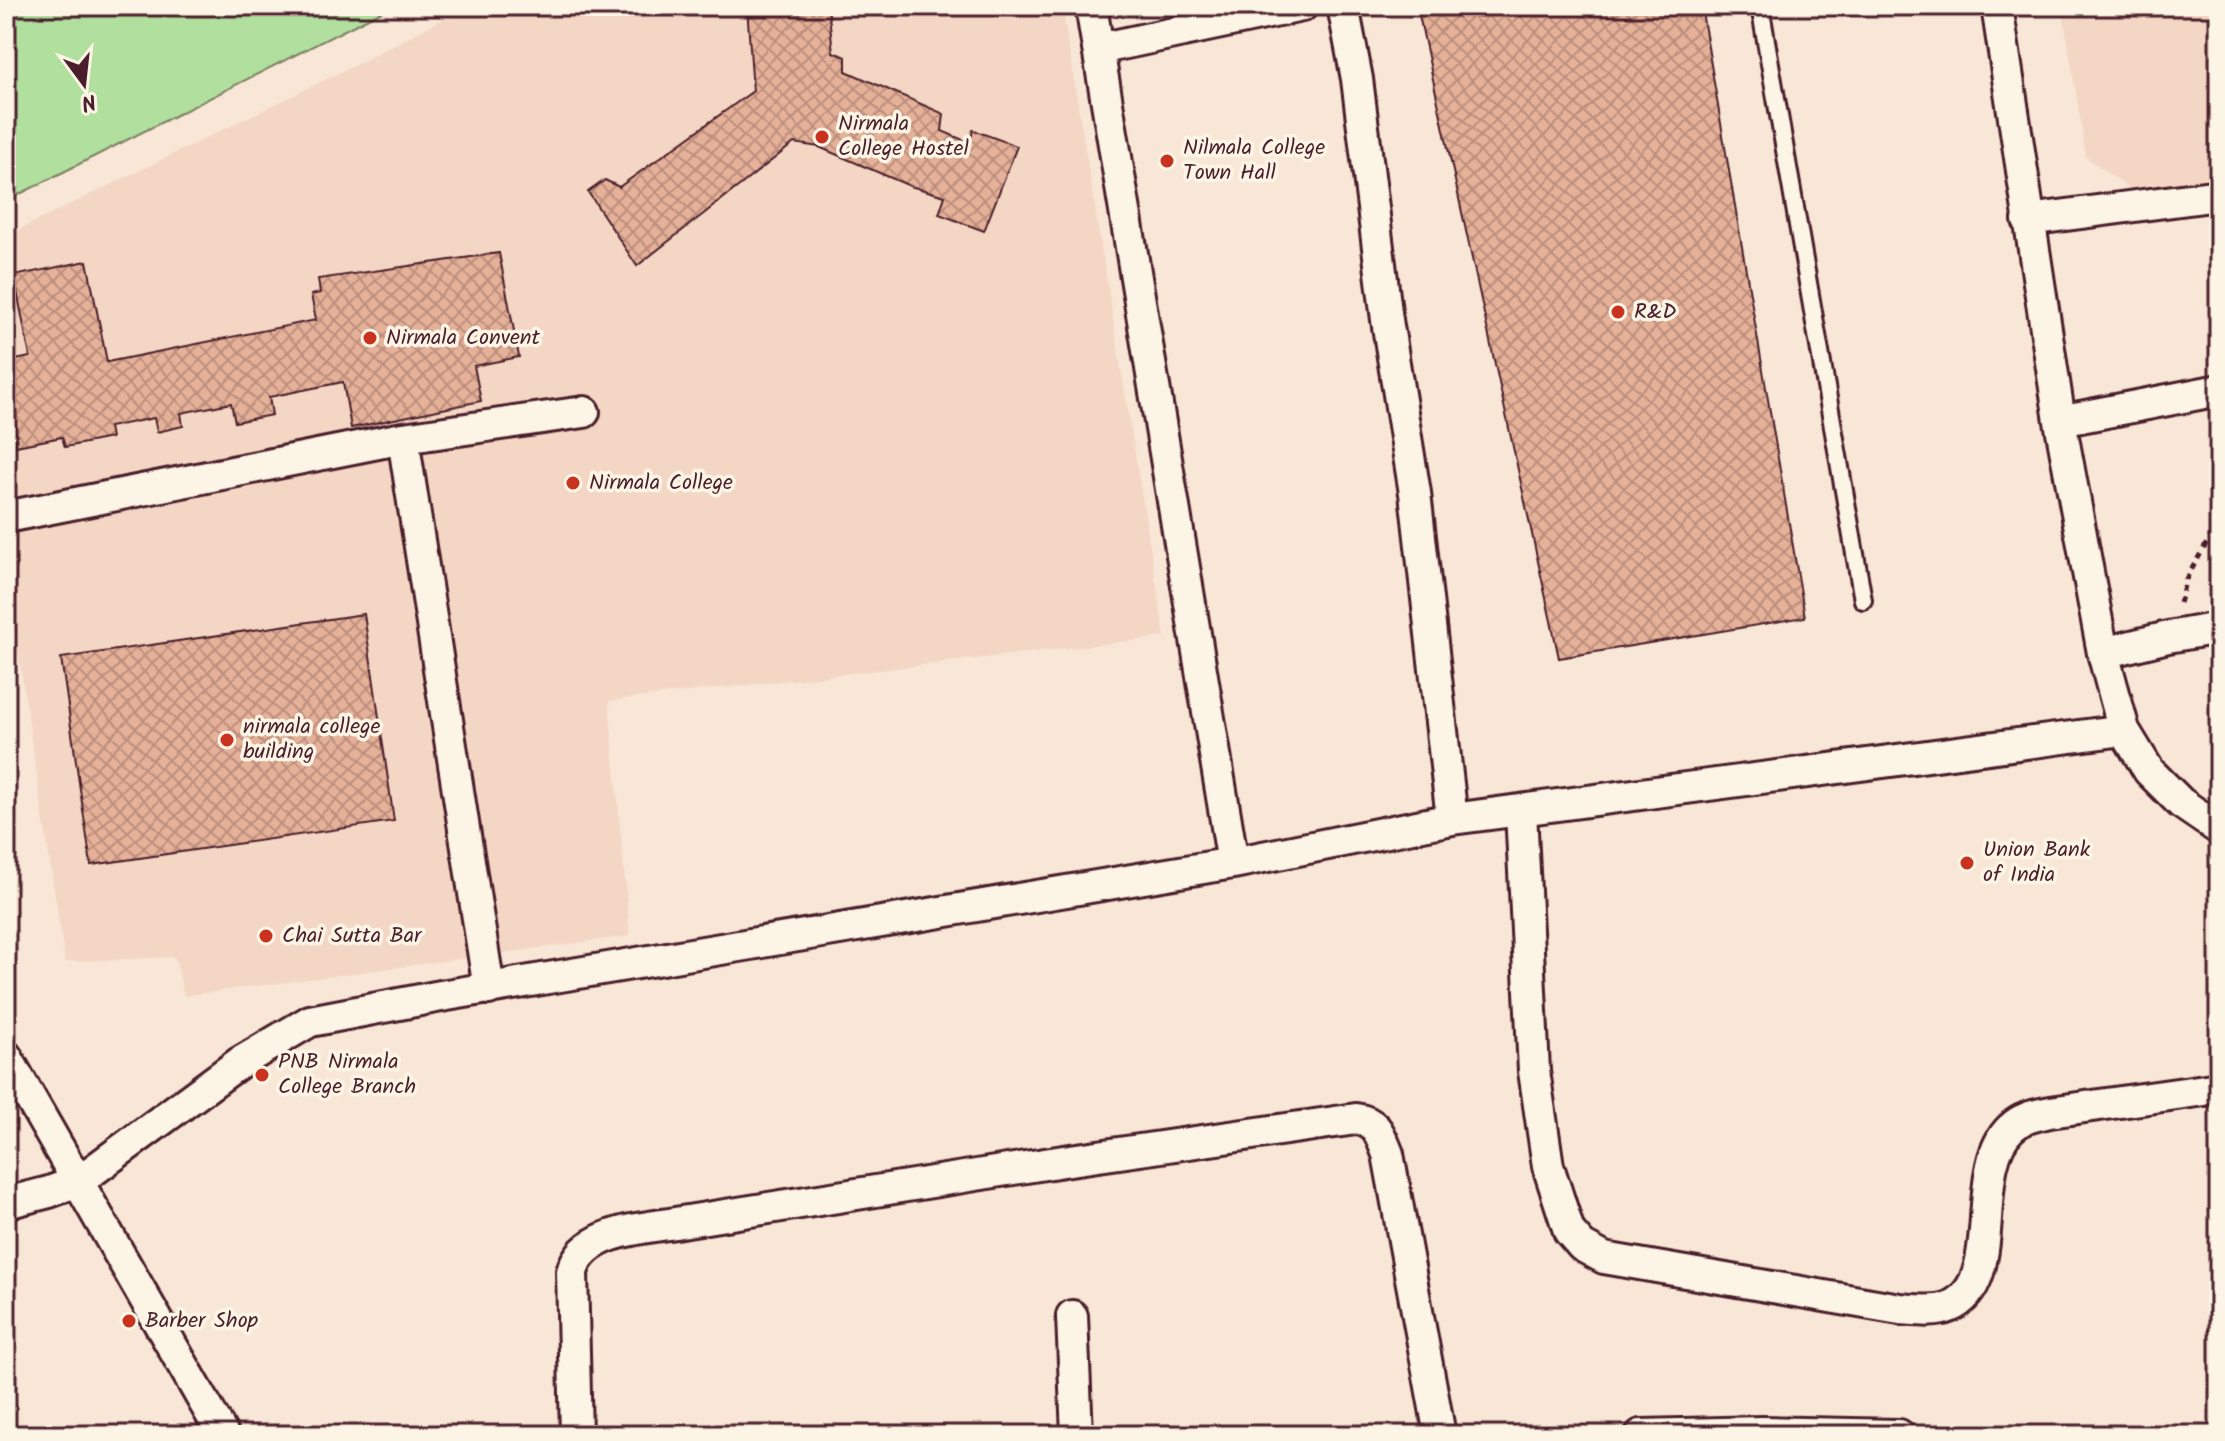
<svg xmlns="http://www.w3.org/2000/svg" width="2225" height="1441" font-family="Kalam,sans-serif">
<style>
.built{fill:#f3d7c4}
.park{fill:#b0df9e;stroke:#7d7f64;stroke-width:2}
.building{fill:url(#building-cross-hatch);stroke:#4a1f2b;stroke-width:2}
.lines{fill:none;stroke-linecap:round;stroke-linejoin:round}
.lane-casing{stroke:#4a1f2b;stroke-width:22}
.street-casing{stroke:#4a1f2b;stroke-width:36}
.path{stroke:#4a1f2b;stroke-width:5;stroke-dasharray:6 6;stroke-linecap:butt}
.lane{stroke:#fcf5e5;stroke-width:16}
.street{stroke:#fcf5e5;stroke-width:30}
.poi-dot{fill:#c8321e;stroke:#fcf5e5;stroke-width:3}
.labels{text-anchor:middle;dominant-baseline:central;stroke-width:7;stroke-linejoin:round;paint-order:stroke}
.poi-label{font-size:22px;fill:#4a1f2b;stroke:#fcf5e5;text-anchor:start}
</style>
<defs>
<pattern id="building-cross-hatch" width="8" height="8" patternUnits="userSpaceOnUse" patternTransform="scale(2)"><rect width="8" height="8" fill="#e6b199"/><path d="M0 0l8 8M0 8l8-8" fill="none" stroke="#bc8f7d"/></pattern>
</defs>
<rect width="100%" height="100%" fill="#f8e7d6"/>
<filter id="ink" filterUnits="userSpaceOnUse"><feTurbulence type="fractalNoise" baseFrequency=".0125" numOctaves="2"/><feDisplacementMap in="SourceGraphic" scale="16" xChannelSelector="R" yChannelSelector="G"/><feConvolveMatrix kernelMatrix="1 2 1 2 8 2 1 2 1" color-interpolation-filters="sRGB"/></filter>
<g filter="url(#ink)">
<path class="built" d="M468 6H1062L1165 637 609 701 630 936 184 996 175 957 65 962 6 572V236L353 66Z
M2062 6H2219V177L2134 192 2086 157Z"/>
<path class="park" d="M6 6H392L6 201Z"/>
<path class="building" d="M747 6H828L833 52 846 57V71L944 114 942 131 970 143 973 130 1017 146 984 231 939 214 945 196 910 186 819 147 794 143 637 266 588 192 605 180 619 187 753 91Z
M1417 6H1701L1805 617 1559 658Z
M499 253 519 357 474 366 481 401 351 428 343 382 269 397 272 415 235 422 231 403 181 413 183 426 157 432 154 418 109 427 111 438 65 447 62 437 16 446 14 438 6 439V362L30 357 14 276 87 261 107 362 316 320 311 295 320 293 318 279Z
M364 614 394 821 91 865 61 658Z
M6 1380H8L14 1435H6Z"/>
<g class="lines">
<g class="lane-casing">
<path id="lane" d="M1760 6 1863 600"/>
</g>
<g class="street-casing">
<path id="street" d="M1091 6 1233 863
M1343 6 1357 79 1387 320 1415 493 1452 819
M1997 6 2060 421 2103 653 2124 730 2149 771 2181 803 2219 829
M1098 49 1302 6
M2028 220 2219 195
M2060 421 2219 390
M403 438 489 989
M6 517 403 438 584 412
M2103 653 2168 637 2219 628
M1521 811 1534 1071 1548 1166 1569 1231 1582 1246 1604 1258 1900 1309C1916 1310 1935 1313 1949 1307 2008 1282 1967 1169 2011 1128 2022 1117 2037 1115 2050 1112L2219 1088
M6 1056 223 1435
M6 1203 49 1192 79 1181 239 1063 310 1021 441 996 1233 863 1452 819 2124 730
M1072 1316 1077 1435
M576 1435 572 1272C583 1231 639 1229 675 1223L1070 1160 1356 1119C1378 1122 1380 1135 1388 1154L1440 1435
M1641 1435 1762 1432 1899 1435"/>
</g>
<path class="path" d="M2179 603 2186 579 2219 522"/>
<use href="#lane" class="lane"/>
<use href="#street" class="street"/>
</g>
</g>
<g class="poi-dot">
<circle cx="822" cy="137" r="8"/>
<circle cx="1167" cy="161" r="8"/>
<circle cx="1618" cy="312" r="8"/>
<circle cx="370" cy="338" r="8"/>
<circle cx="573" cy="483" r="8"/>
<circle cx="227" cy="740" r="8"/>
<circle cx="1967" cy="863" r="8"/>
<circle cx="266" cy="936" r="8"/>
<circle cx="262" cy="1075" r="8"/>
<circle cx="129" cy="1321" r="8"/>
</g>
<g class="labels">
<g class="poi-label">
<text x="838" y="124">Nirmala<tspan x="838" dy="25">College Hostel</tspan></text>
<text x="1183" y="148">Nilmala College<tspan x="1183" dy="25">Town Hall</tspan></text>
<text x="1634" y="312">R&amp;D</text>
<text x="386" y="338">Nirmala Convent</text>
<text x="589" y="483">Nirmala College</text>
<text x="243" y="727">nirmala college<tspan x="243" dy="25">building</tspan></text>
<text x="1983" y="850">Union Bank<tspan x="1983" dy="25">of India</tspan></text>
<text x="282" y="936">Chai Sutta Bar</text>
<text x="278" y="1062">PNB Nirmala<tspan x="278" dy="25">College Branch</tspan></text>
<text x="145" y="1321">Barber Shop</text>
</g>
</g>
<rect width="2225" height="1441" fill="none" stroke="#fcf5e5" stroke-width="32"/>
<rect x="16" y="16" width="2193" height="1409" fill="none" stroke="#4a1f2b" stroke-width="3" filter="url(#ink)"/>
<g transform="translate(84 84) rotate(165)" stroke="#fcf5e5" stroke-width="6" paint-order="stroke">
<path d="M0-6L14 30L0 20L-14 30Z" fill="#4a1f2b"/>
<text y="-12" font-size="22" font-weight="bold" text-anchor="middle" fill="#4a1f2b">N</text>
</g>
</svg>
